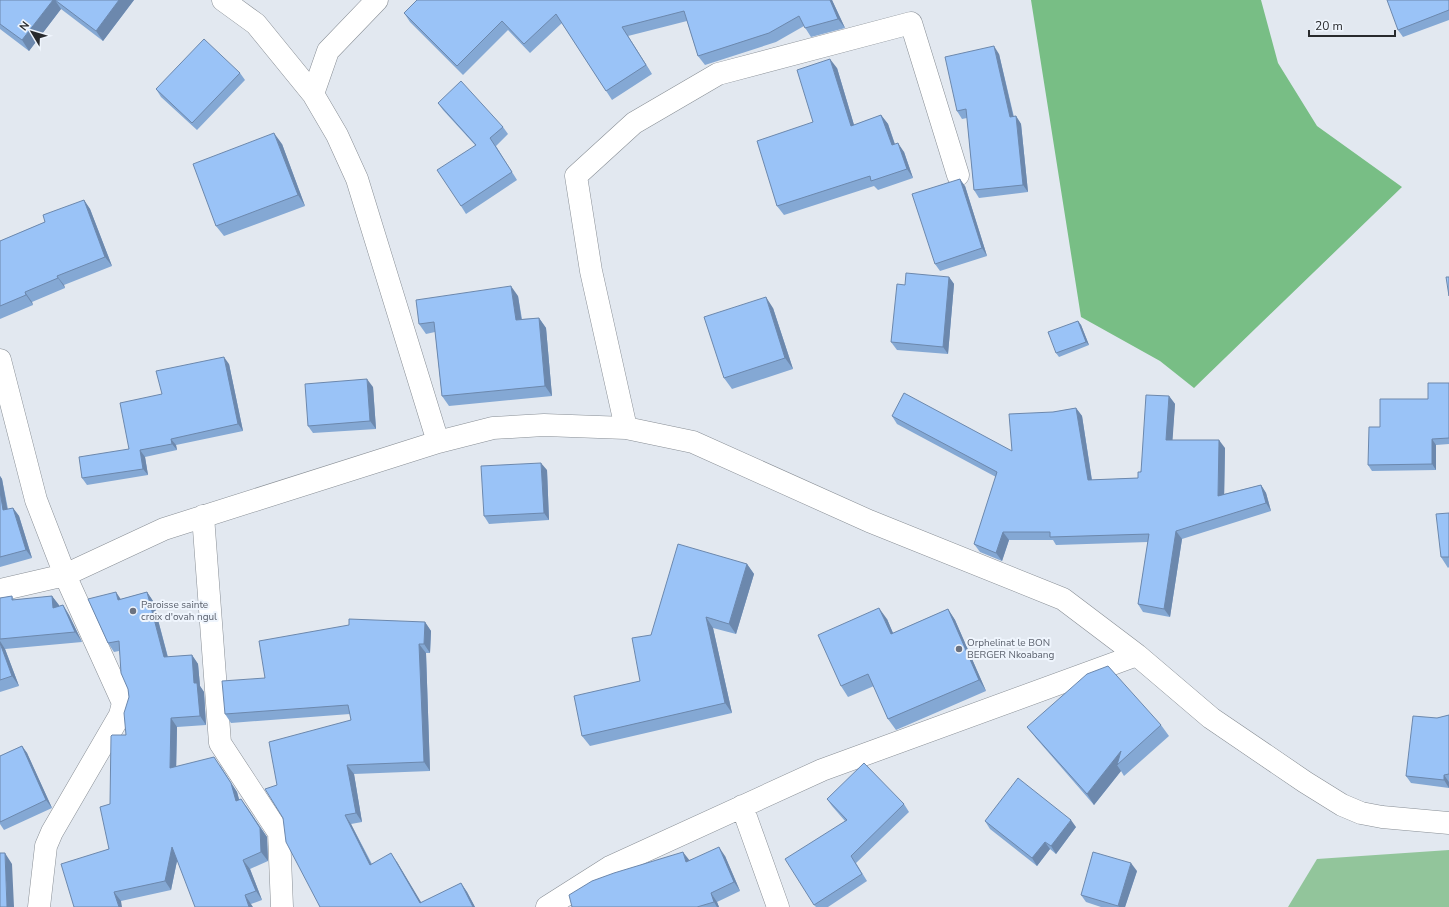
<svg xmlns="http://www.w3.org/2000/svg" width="1449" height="907" font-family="'Nunito Sans',sans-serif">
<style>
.green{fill:#92c59b}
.forest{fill:#78be85}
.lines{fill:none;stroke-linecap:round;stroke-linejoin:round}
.minor-casing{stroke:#888e95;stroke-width:23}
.minor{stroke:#fff;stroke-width:22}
.wall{fill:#84a8d4}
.shaded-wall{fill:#6c88ad}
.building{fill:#9ac3f7;stroke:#6c88ad}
.worship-dot{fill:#6b7280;stroke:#eff5fd;stroke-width:1.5}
.labels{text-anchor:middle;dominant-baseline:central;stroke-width:4;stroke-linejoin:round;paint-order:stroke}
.worship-label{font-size:10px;fill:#5b616d;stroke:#eff5fd;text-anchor:start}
</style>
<rect width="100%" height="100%" fill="#e2e8f0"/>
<path class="green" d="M1449 850V907H1288L1317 859Z"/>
<path class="forest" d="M1031 0H1261L1278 63 1317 126 1402 187 1194 388 1160 361 1081 317Z"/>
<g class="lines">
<g class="minor-casing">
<path id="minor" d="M223 0 256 24 313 94 337 135 357 179 438 442
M313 94 328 51 377 0
M0 360 36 500 65 575 123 703 120 715 52 832 46 846 39 907
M626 428 591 271 576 176 634 123 718 74 911 23 958 175
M203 516 220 743 279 833 282 907
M0 590 65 575 164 529 438 442 493 428 544 425 626 428 693 442 869 521 1063 599 1137 655 1211 718 1305 782 1342 805 1361 813 1382 817 1449 823
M742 806 778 907
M547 907 610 867 822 770 1137 655"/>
</g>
<use href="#minor" class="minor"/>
</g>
<path class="wall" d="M0 0H134L103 41 61 9 29 51 0 29Z
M417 0H832L845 28 811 37 804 26 776 42 705 65 698 56 687 21 628 36 652 74 612 100 562 23 530 53 508 30 463 75 410 22 404 13Z
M1449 0V20L1403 37 1398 30Z
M999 54 1014 117 1016 116 1021 124 1028 192 979 198 974 190 967 118 962 119 957 111Z
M837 68 854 125 881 115 888 124 895 144 904 152 913 178 878 190 874 186 784 215 777 206 813 122Z
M240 73 245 80 197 130 161 97 156 89Z
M438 103 503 127 508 134 496 146 517 180 466 214 461 206 475 145 443 110Z
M282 144 305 206 224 236 216 226Z
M965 186 987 256 940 271 935 264Z
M84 200 90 209 112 266 64 285 65 288 32 302 33 305 0 319V241L45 222Z
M949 277 954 284 948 354 897 350 891 342 905 285Z
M518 296 522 319 539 318 546 328 552 396 449 406 442 396 435 332 426 334 419 324Z
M773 308 793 369 732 389 724 378Z
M1078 321 1081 325 1089 345 1059 357 1056 353Z
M229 364 243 431 176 445 177 450 145 457 148 475 87 485 82 478 129 449 162 394Z
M1449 383V444L1436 445V470L1372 471 1368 465 1380 427 1428 399Z
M373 387 376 429 313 433 308 426Z
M1169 396 1175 404 1172 440 1225 448 1224 494 1261 485 1266 493 1271 511 1182 539 1170 617 1143 612 1138 604 1148 542 1056 545 1053 540H1009L1002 561 980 552 974 544 996 477 897 424 892 416 1012 451 1053 412 1076 408 1082 416 1092 480 1138 478Z
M547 470 549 520 489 524 484 516Z
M0 476 2 479 8 509 13 508 19 516 32 558 0 567Z
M1449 513V567L1448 568 1441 557Z
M747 564 754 574 736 634 713 628 732 713 590 746 582 736 640 681Z
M147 592 153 601 168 657 192 655 198 664 200 686 204 692 206 725 177 727 176 767 220 765 237 792 239 799 247 807 267 837 268 861 250 869 262 900 251 904 177 861 171 890 121 901 74 907 109 849 110 804 126 735 129 697 128 689 119 651 114 652 108 643 121 599Z
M12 596 14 600 52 596 59 606 63 605 69 615 82 642 5 649 19 686 0 692V598Z
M948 609 955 620 986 691 896 730 888 719 874 686 848 697 841 686 887 619 893 633Z
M425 622 431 631 430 653H426L430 771 354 774 362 822 351 824 372 864 397 862 421 903 461 883 467 892 475 907H320L283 818 277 785 351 720 350 714 231 723 225 714 265 678Z
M1449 715V788L1411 783 1406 776 1437 718Z
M1161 725 1169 736 1124 776 1121 771 1094 805 1035 737 1027 727Z
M22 746 27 753 52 808 4 830 0 824V756Z
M827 799 904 804 909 812 856 863 867 881 828 907H816L814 905 845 821 832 806Z
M985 821 1076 827 1056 854 1050 849 1037 866 990 829Z
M725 856 740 891 717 902 719 907H572L689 860Z
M1137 871 1125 907H1101L1086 902 1081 895Z"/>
<path class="shaded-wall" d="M53 0H55L61 9 29 51 22 40Z
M119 0H134L103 41 96 31Z
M830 0H832L845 28 838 19Z
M622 27 628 36 652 74 646 65Z
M994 46 999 54 1015 124 1010 117Z
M830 59 837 68 857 135 851 126Z
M881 115 888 124 898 154 892 145Z
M1016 116 1021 124 1028 192 1023 185Z
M274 133 282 144 305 206 298 195Z
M898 143 904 152 913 178 907 169Z
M960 179 965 186 987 256 982 248Z
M84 200 90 209 112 266 105 257Z
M57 276 64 285 65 288 58 278Z
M949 277 954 284 948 354 943 347Z
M511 286 518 296 523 330 516 320Z
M25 292 32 302 33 305 26 295Z
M766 297 773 308 793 369 785 358Z
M539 318 546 328 552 396 545 386Z
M1078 321 1081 325 1089 345 1086 342Z
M224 357 229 364 243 431 238 424Z
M367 379 373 387 376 429 370 421Z
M1169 396 1175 404 1172 448 1166 440Z
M1076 408 1082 416 1093 488 1088 480Z
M171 439 176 445 177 450 172 444Z
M1432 439 1436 445V470L1432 464Z
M1219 440 1225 448 1224 504 1218 496Z
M140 450 145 457 148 475 143 469Z
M541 463 547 470 549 520 544 513Z
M0 476 2 479 9 519 3 510 0 491Z
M1261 485 1266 493 1271 511 1266 503Z
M13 508 19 516 32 558 26 550Z
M1176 531 1182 539 1170 617 1164 609Z
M1003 532 1009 540 1002 561 996 553Z
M747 564 754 574 736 634 729 624Z
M116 592 122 601 118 600Z
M147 592 153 601 170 666 164 657Z
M52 596 59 605 60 617 53 608Z
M63 605 69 615 82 642 75 632Z
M879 608 887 619 898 645 891 634Z
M948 609 955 620 986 691 979 680Z
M706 617 713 628 732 713 725 703Z
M425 622 431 631 430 653 424 644Z
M0 641 5 649 19 686 12 676 0 643Z
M419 644 426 653 430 771 424 762Z
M192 655 198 664 200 686 204 692 206 725 200 716 194 683Z
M171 718 177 727 176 777 170 768Z
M22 746 27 753 52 808 46 800Z
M1121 751 1117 765 1121 771 1094 805 1087 794Z
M214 757 237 792 242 810 236 801Z
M347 765 354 774 362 822 356 813Z
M1444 775 1449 782V788L1444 780Z
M241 799 267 837 268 861 261 852Z
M345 815 351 824 376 874 370 865Z
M1071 820 1076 827 1056 854 1051 846Z
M1045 842 1050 849 1037 866 1032 858Z
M172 847 178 856 171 890 165 881Z
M719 847 725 856 740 891 734 882Z
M683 852 690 861 686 862Z
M5 853 12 864 14 907H7Z
M391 853 397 862 424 907 420 903Z
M243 860 250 869 262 900 256 891Z
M1131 863 1137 871 1125 907H1119L1118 906Z
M461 883 467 892 475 907H473Z
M114 892 121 901 122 907H119Z
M711 893 717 902 719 907H717L714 902Z
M245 895 253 907H249Z"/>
<path class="building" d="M0 0H53L22 40 0 24Z
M55 0H119L96 31Z
M417 0H830L838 19 805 28 799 16 769 33 698 56 684 11 622 27 646 65 606 91 556 14 524 44 502 21 457 66 404 13Z
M1387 0H1449V10L1398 30Z
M204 39 240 73 192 123 156 89Z
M994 46 1010 117 1016 116 1023 185 974 190 966 109 957 111 945 57Z
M830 59 851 126 881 115 892 145 898 143 907 169 871 181 870 176 777 206 757 141 813 122 797 70Z
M461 81 503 127 490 138 512 172 461 206 437 170 476 145 438 103Z
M274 133 298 195 216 226 193 164Z
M960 179 982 248 935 264 912 194Z
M84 200 105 257 57 276 58 278 25 292 26 295 0 306V241L45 222 43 215Z
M906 273 949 277 943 347 891 342 897 284 905 285Z
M1446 277H1449V296Z
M511 286 516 320 539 318 545 386 442 396 434 322 419 324 416 300Z
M766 297 785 358 724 378 704 317Z
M1078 321 1086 342 1056 353 1048 332Z
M224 357 238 424 171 439 172 444 140 450 143 469 82 478 79 457 129 449 120 403 162 394 156 371Z
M367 379 370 421 308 426 305 384Z
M1428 383H1449V438L1432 439V464L1368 465 1369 427H1380V399H1428Z
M904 393 1012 451 1009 414 1053 412 1076 408 1088 480 1138 478V472H1141L1146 395 1169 396 1166 440H1219L1218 496 1261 485 1266 503 1176 531 1164 609 1138 604 1149 534 1050 537V532H1003L996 553 974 544 997 472 892 416Z
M541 463 544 513 484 516 481 466Z
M0 491 3 510 13 508 26 550 0 557Z
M1449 513V557H1441L1436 514Z
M678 544 747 564 729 624 706 617 725 703 582 736 574 696 640 681 632 638 651 635Z
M116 592 118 600 147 592 164 657 192 655 194 683H197L200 716 171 718 170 768 214 757 231 783 236 801 241 799 260 828 261 852 243 860 256 891 245 895 249 907H195L172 847 165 881 114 892 119 907H74L61 864 109 849 100 807 110 804 111 736 112 735H126L124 713 129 697 128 689 121 673 119 641 108 643 88 599Z
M12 596V600L52 596 53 608 63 605 75 632 0 639V598Z
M879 608 891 634 948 609 979 680 888 719 868 674 841 686 818 635Z
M349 619 425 622 424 644H419L424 762 347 765 356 813 345 815 370 865 391 853 420 903 461 883 473 907H320L286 842 283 818 265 789 277 785 269 742 351 720 348 705 225 714 222 681 265 678 259 641 349 625Z
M0 643 12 676 0 680Z
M1108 666 1161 725 1117 765 1121 751 1087 794 1027 727 1087 674Z
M1449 715V774L1444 775V780L1406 776 1413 716 1437 718Z
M22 746 46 800 0 822V756Z
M864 763 904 804 851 856 862 874 814 905 785 859 847 820 827 799Z
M1018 778 1071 820 1051 846 1045 842 1032 858 985 821Z
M719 847 734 882 711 893 714 902 697 907H572L569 895 592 881 614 873 683 852 686 862Z
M1093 852 1131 863 1118 906 1081 895Z
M0 853H5L7 907H0Z"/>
<g class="worship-dot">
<circle cx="133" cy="611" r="4"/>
<circle cx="959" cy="649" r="4"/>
</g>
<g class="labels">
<g class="worship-label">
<text x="141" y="605">Paroisse sainte<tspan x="141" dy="12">croix d'ovah ngul</tspan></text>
<text x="967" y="643">Orphelinat le BON<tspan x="967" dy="12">BERGER Nkoabang</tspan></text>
</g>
</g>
<g transform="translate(32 32) rotate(308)" stroke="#eff5fd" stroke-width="3" paint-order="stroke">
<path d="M0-3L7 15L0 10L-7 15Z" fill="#282a2d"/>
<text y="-6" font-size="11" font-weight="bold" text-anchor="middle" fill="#282a2d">N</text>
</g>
<path d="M1309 30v6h86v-6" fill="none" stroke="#282a2d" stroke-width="2"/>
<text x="1315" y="30" font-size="12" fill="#282a2d" stroke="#eff5fd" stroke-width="3" paint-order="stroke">20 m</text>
</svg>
